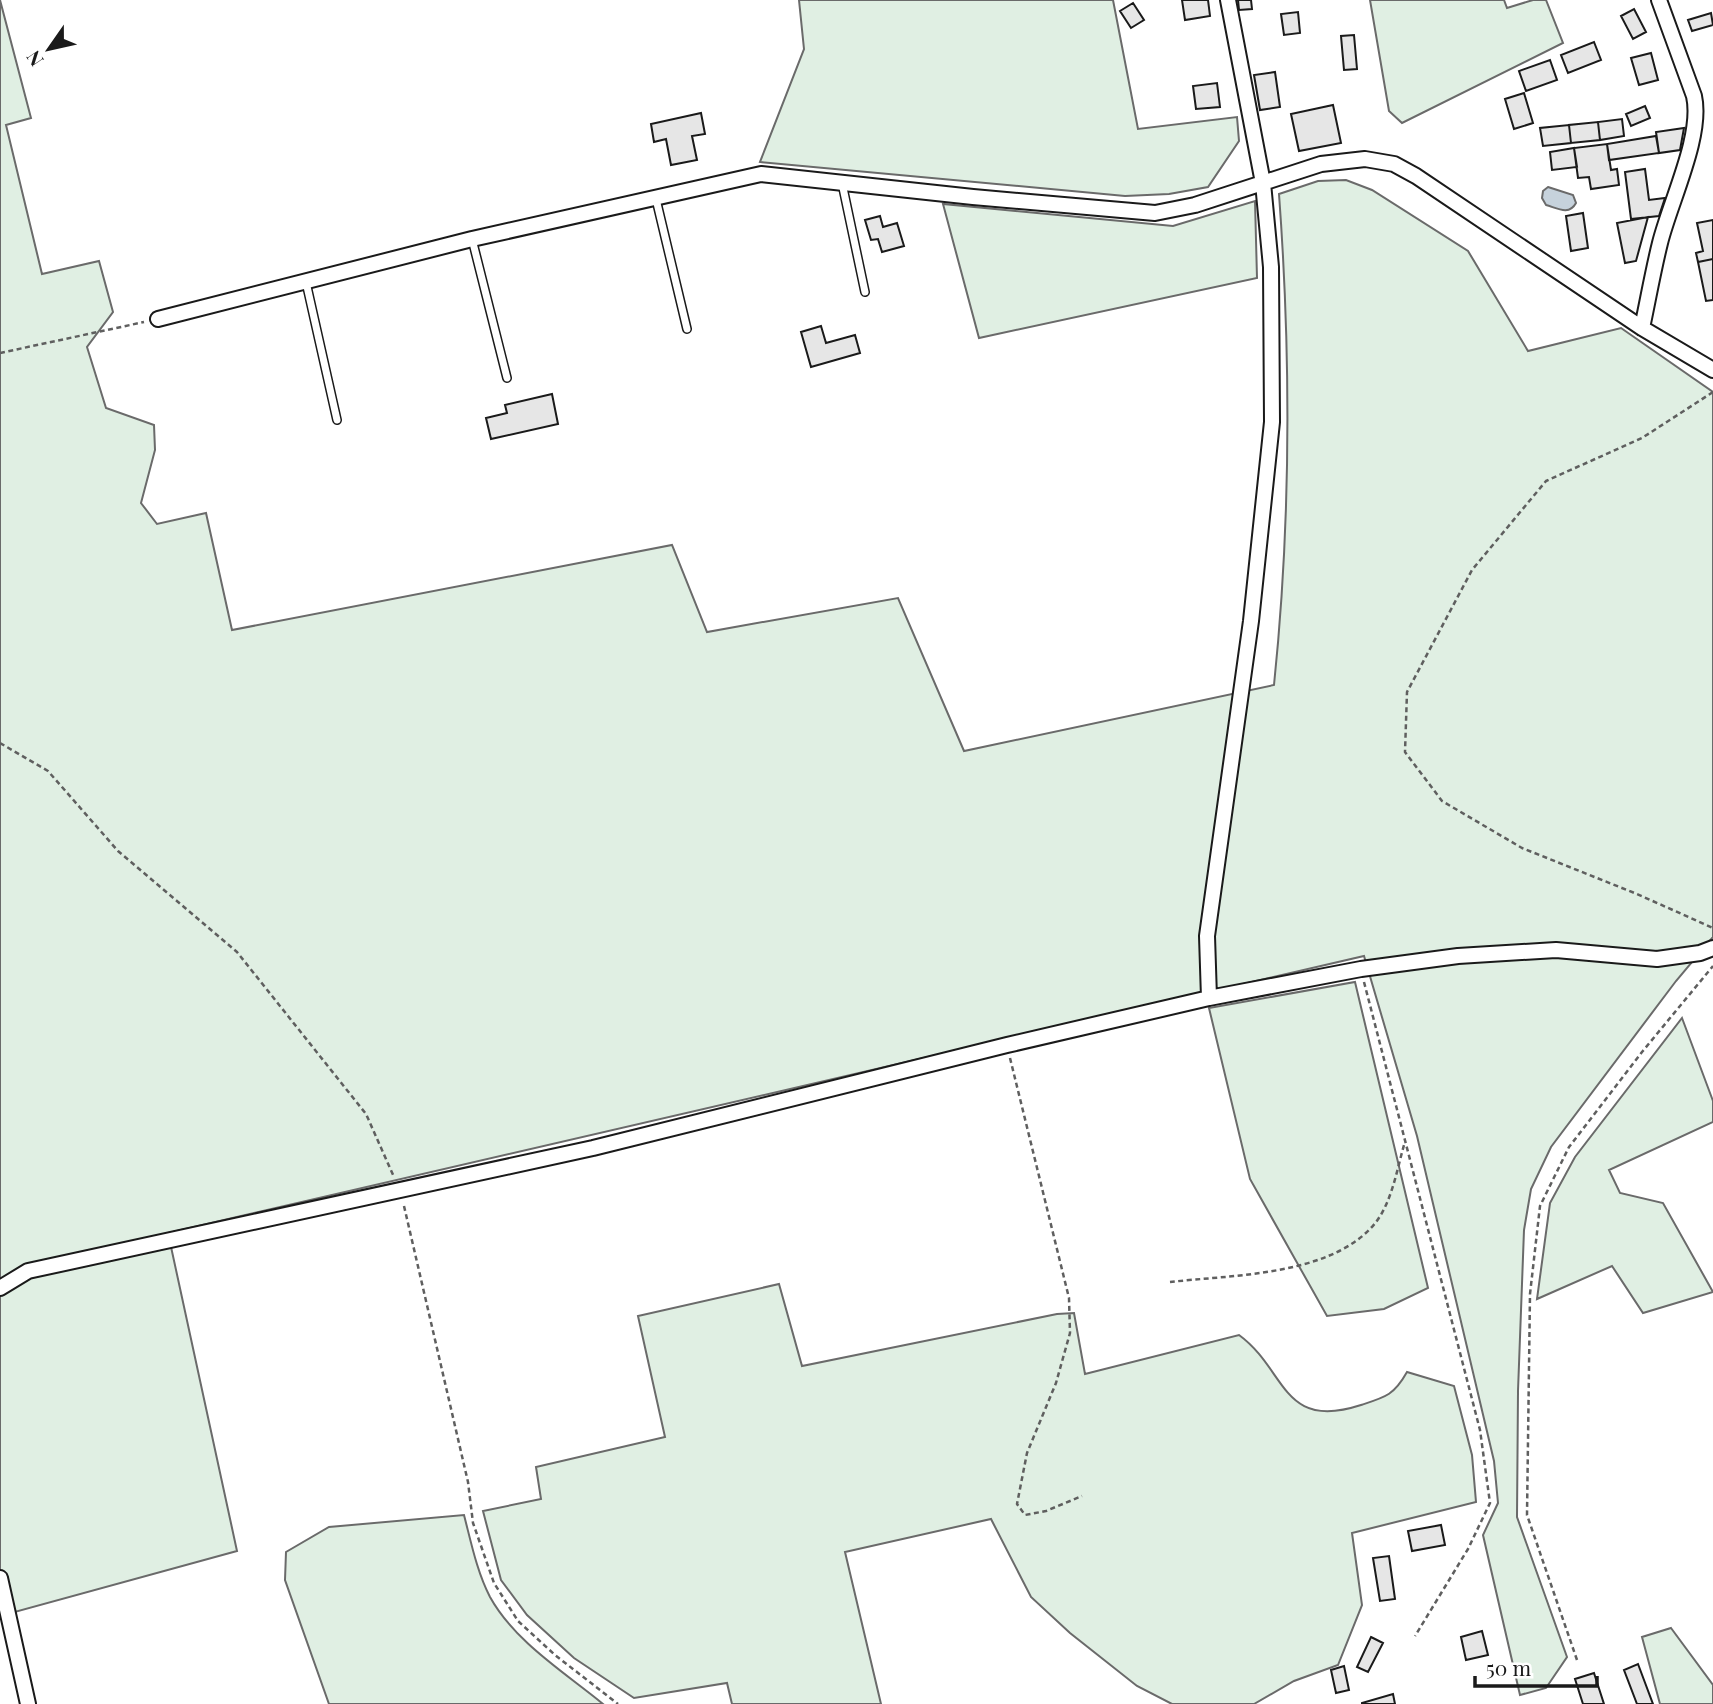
<svg xmlns="http://www.w3.org/2000/svg" width="1713" height="1704" font-family="'Playfair Display',serif">
<style>
.green{fill:#e0efe3;stroke:#6a6a6a;stroke-width:2}
.water{fill:#c6d2dc;stroke:#6a6a6a;stroke-width:2}
.building{fill:#e6e6e6;stroke:#1a1a1a;stroke-width:2}
.lines{fill:none;stroke-linecap:round;stroke-linejoin:round}
.lane-casing{stroke:#1a1a1a;stroke-width:10}
.street-casing{stroke:#1a1a1a;stroke-width:18}
.path{stroke:#5f5f5f;stroke-width:2.5;stroke-dasharray:5 3.5;stroke-linecap:butt}
.lane{stroke:#fff;stroke-width:7}
.street{stroke:#fff;stroke-width:14}
</style>
<rect width="100%" height="100%" fill="#fff"/>
<path class="green" d="M0 0 31 118 6 125 42 274 99 261 113 312 87 347 106 408 154 425 155 450 141 503 157 524 206 513 232 630 672 545 707 632 898 598 964 751 1274 685C1291 521 1291 357 1279 194L1318 181 1346 180 1372 190 1468 251 1528 351 1621 328 1713 392V937L1676 981 1551 1147 1531 1189 1524 1230 1518 1391 1517 1517 1567 1657 1546 1688 1520 1695 1483 1535 1498 1503 1494 1461 1417 1136 1364 956 168 1233 237 1551 0 1616Z
M799 0H1113L1138 129 1237 117 1239 141 1208 187 1169 194 1125 196 760 162 804 49Z
M1370 0H1504L1507 8 1533 0H1546L1563 43 1402 123 1389 111Z
M1255 201 1257 278 979 338 943 204 1173 226Z
M1355 982 1428 1288 1384 1309 1327 1316 1250 1179 1209 1008Z
M1682 1018 1713 1101V1122L1609 1170 1620 1193 1663 1203 1713 1292 1643 1313 1612 1266 1537 1299 1550 1203 1575 1157Z
M779 1284 802 1366 1057 1314 1074 1313 1085 1374 1239 1335C1287 1370 1281 1431 1361 1405 1386 1397 1394 1395 1407 1372L1454 1386 1472 1455 1476 1502 1352 1533 1362 1605 1338 1665 1294 1681 1254 1704H1172L1137 1686 1070 1633 1031 1597 991 1519 845 1552 881 1704H732L727 1683 634 1698 574 1658 527 1615 501 1580 483 1511 541 1499 536 1467 665 1437 638 1316Z
M464 1515C471 1542 477 1572 490 1597 515 1642 564 1672 603 1704H329L285 1580 286 1552 329 1527Z
M1671 1628 1713 1685V1704H1660L1642 1637Z"/>
<path class="water" d="M1548 187 1573 195 1576 203C1569 216 1557 208 1546 205L1542 198 1543 191Z"/>
<path class="building" d="M1182 0H1208L1210 16 1185 20Z
M1238 0H1251L1252 9 1239 10Z
M1133 3 1144 20 1131 28 1120 11Z
M1634 9 1646 32 1633 39 1621 16Z
M1298 12 1300 33 1284 35 1281 14Z
M1711 13 1713 25 1692 31 1688 20Z
M1354 35 1357 69 1344 70 1341 36Z
M1594 42 1601 60 1568 73 1561 55Z
M1651 53 1658 80 1639 85 1631 58Z
M1550 60 1557 80 1526 91 1519 71Z
M1275 72 1280 107 1260 110 1254 75Z
M1217 83 1220 107 1196 109 1193 86Z
M1524 93 1533 123 1514 129 1505 99Z
M1333 105 1341 143 1299 151 1291 114Z
M1645 106 1650 118 1631 126 1626 114Z
M701 113 705 134 692 136 697 160 671 165 666 139 654 142 651 124Z
M1622 119 1624 136 1600 140 1598 122Z
M1598 122 1600 140 1571 143 1569 125Z
M1569 125 1571 143 1543 146 1540 128Z
M1684 128 1680 150 1659 153 1656 132Z
M1656 136 1659 153 1609 160 1607 144Z
M1607 144 1611 170 1617 169 1619 185 1591 189 1589 177 1578 178 1574 148Z
M1574 148 1577 167 1552 170 1550 152Z
M1645 169 1649 200 1665 198 1659 216 1631 219 1625 172Z
M1583 213 1588 248 1571 251 1566 216Z
M880 216 883 227 897 223 904 246 882 252 878 239 871 240 865 220Z
M1648 217 1636 261 1625 263 1617 223Z
M1713 220V259L1698 262 1696 253 1703 251 1697 223Z
M1713 259V300L1706 301 1698 262Z
M821 326 826 343 855 335 860 353 811 367 801 332Z
M552 394 558 424 491 439 486 418 507 413 505 405Z
M1441 1525 1445 1545 1412 1551 1408 1531Z
M1389 1556 1395 1599 1380 1601 1373 1558Z
M1482 1631 1488 1655 1466 1660 1461 1637Z
M1371 1637 1383 1643 1368 1672 1357 1667Z
M1638 1664 1653 1704H1637L1624 1670Z
M1344 1666 1349 1690 1336 1693 1331 1670Z
M1594 1673 1604 1704H1583L1575 1679Z
M1393 1694 1395 1704H1362V1703Z"/>
<g class="lines">
<g class="lane-casing">
<path id="lane" d="M842 183 865 292
M656 199 687 329
M472 239 507 378
M306 282 337 420"/>
</g>
<g class="street-casing">
<path id="street" d="M158 319 472 239 761 174 973 197 1155 213 1195 205 1321 164 1365 159 1394 164 1416 176 1642 328 1713 370
M1642 328C1648 300 1653 271 1660 243 1670 202 1703 136 1694 96L1659 0
M1209 998 1207 936 1251 621 1272 422 1271 267 1263 183 1228 0
M0 1288 28 1271 593 1148 1007 1045 1209 998 1361 969 1458 956 1556 950 1657 959 1700 953 1713 948
M0 1578 28 1704"/>
</g>
<path class="path" d="M0 353 144 322
M1713 392 1642 438 1546 481 1472 570 1407 692 1405 752 1442 801 1522 848 1637 894 1713 928
M0 743 48 771 118 851 237 952 366 1114 394 1177
M1364 982 1480 1430 1490 1503 1468 1549 1415 1636
M1010 1058 1069 1298 1070 1333 1056 1383 1027 1453 1017 1504 1025 1515 1046 1511 1082 1496
M404 1206 468 1482 473 1523 494 1583 518 1621 555 1655 618 1704
M1170 1282C1231 1275 1324 1276 1370 1229 1391 1208 1396 1173 1404 1145
M1577 1660 1527 1515 1530 1294 1540 1206 1569 1147 1642 1052 1713 966"/>
<use href="#lane" class="lane"/>
<use href="#street" class="street"/>
</g>
<g transform="translate(49 49) rotate(236)" stroke="#ffffff" stroke-width="5" paint-order="stroke">
<path d="M0-5L12 26L0 18L-12 26Z" fill="#1a1a1a"/>
<text y="-10" font-size="19" font-weight="bold" text-anchor="middle" fill="#1a1a1a">N</text>
</g>
<path d="M1475 1676v10h122v-10" fill="none" stroke="#1a1a1a" stroke-width="3.5"/>
<text x="1486" y="1676" font-size="21" fill="#1a1a1a" stroke="#ffffff" stroke-width="5" paint-order="stroke">50 m</text>
</svg>
